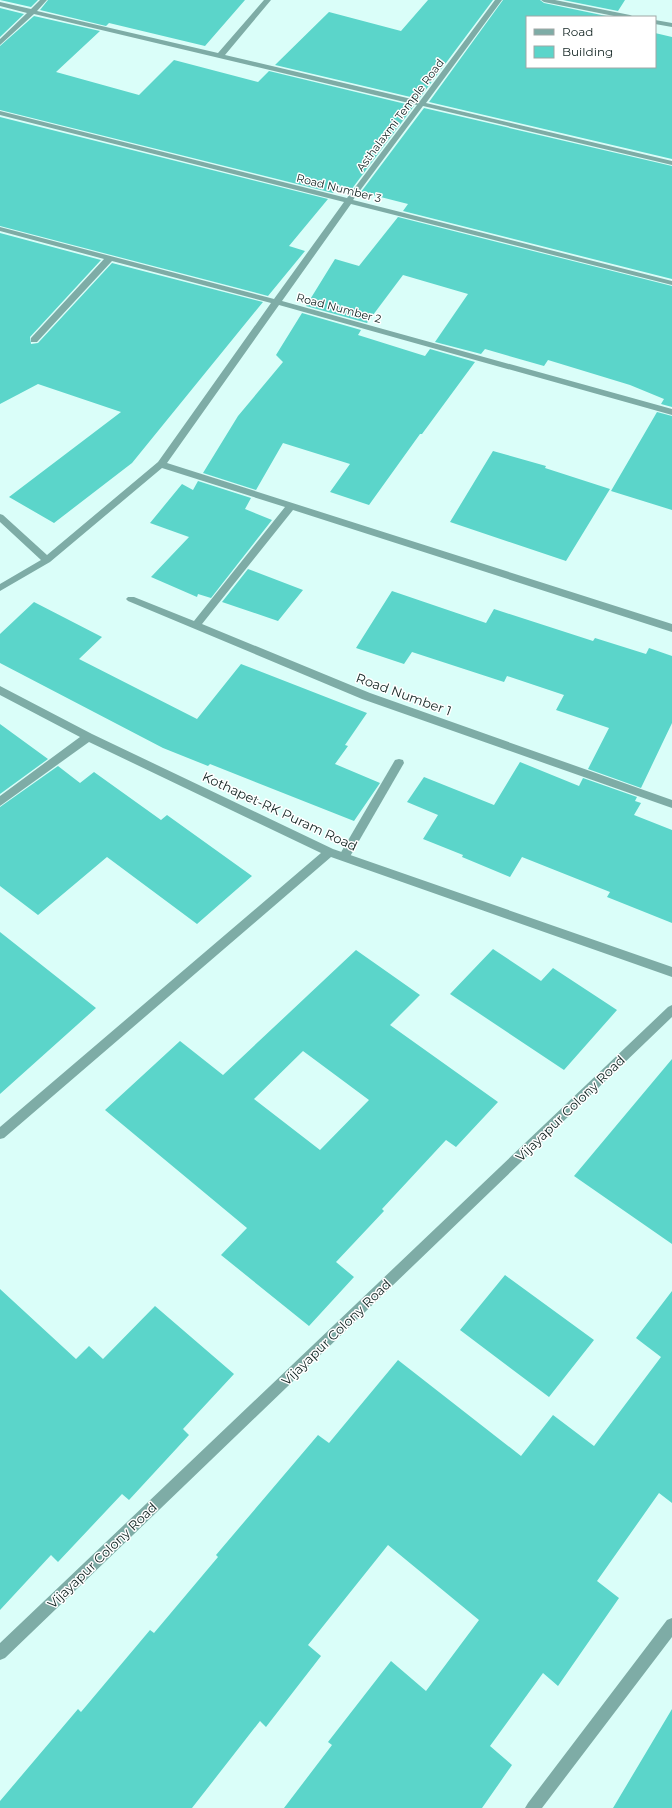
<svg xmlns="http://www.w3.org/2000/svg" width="672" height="1808" font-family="Montserrat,sans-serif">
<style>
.building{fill:#5bd5ca;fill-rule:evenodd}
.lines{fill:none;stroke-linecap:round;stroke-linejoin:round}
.service{fill:#7eaca6;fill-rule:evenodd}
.minor{fill:#7eaca6;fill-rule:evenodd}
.labels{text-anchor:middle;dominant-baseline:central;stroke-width:3;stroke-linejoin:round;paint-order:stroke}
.far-street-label{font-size:11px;fill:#112321;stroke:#fff}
.street-label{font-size:13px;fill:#112321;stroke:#fff}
</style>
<rect width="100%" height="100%" fill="#dafef9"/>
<path class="building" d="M0 0H38L31 7Z
M48 0H245L205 46 109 23 106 26 40 10Z
M428 0H493L419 99 275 65 329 12 401 31Z
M503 0H540L544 3 611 17H527V67H655V33L672 37V159L429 102Z
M563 0H625L618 11Z
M0 8 24 14 0 37Z
M34 16 100 31 56 72 139 95 174 60 258 82 269 71 414 106 351 190 338 187 333 193 0 110V46Z
M424 108 672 166V279L403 211 408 204 361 192Z
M0 117 328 199 289 246 305 251 268 296 0 226Z
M398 217 672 286V407L661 404 664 399 630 385 548 360 544 366 485 349 481 354 435 342 468 294 403 275 367 323 306 306 335 259 359 266Z
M0 233 101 260 30 337 31 344 38 343 112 263 263 302 132 463 54 523 9 497 121 412 38 384 0 404Z
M302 313 361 330 358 335 425 356 430 349 475 362 422 434H420L369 505 330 492 350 464 283 443 256 490 203 473 238 416 283 362 276 355Z
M657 412 672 416V510L611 491Z
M493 451 546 466 545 468 610 489 566 561 450 522Z
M198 481 251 498 245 509 272 520 211 598 198 594 197 597 151 577 189 537 150 523 182 484 193 490Z
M248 569 303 590 278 621 222 602Z
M392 591 486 623 494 609 593 641 595 638 646 654 649 648 672 656V723L641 788 588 769 609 728 556 710 564 695 507 676 504 682 412 652 404 664 356 648Z
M34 602 102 637 79 659 197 719 241 664 367 713 345 745 348 746 335 764 380 783 354 821 210 764 208 766 163 748 0 663V634Z
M0 724 48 759 0 794Z
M520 762 579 786 583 778 637 797 635 801 641 803 634 815 672 830V923L607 897 610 892 522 857 510 877 462 857 463 855 423 839 438 815 407 802 424 777 494 805Z
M58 766 80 783 94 772 161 820 167 815 252 876 197 924 107 857 38 915 0 886V807Z
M0 932 96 1008 0 1094Z
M493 949 541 981 553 968 617 1010 564 1070 450 994Z
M356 950 420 995 390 1025 498 1102 456 1147 446 1140 382 1209 384 1211 336 1262 354 1277 309 1326 221 1255 247 1228 105 1110 180 1041 223 1075ZM303 1051 369 1100 320 1150 254 1099Z
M672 1059V1244L574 1176Z
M505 1275 594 1340 549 1397 460 1330Z
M0 1289 76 1359 89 1346 103 1359 155 1306 234 1374 183 1429 189 1435 129 1500 122 1494 58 1562 51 1555 0 1610Z
M672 1291V1503L659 1493 597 1581 619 1598 558 1686 543 1673 490 1746 512 1765 482 1808H284L332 1745 328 1742 391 1661 426 1691 479 1620 388 1545 308 1645 321 1656 266 1727 260 1721 192 1808H0V1801L78 1709 81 1712 150 1630 154 1633 218 1557 216 1555 318 1435 329 1443 398 1360 521 1456 553 1415 594 1446 661 1357 636 1338Z
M672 1709V1808H613Z"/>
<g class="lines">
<path class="service" d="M399 759 403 760 404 763 348 860H340L339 857 340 854 395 760Z"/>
<path class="minor" d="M40 0H47L37 11 218 53 264 0H271L225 55 420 101 495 0H502L426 103 672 161V165L423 106 353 200 672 281V285L351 204 282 301 672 409V415L279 305 167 463 672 624V632L293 510 202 624 370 693 672 800V808L362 699 128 601 126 599 128 597H134L194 621 285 507 162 468 50 562 0 591V584L41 560 0 522V514L3 515 47 555 158 462 271 303 112 261 37 342H31V338L104 259 0 231V227L274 299 344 202 0 115V111L347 198 417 105 34 14 0 45V39L27 13 0 6V2L31 9Z
M541 0H555L630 15 634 17H619L544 2Z
M655 20 672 23V27L655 24Z
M0 686 92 734 333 849 672 967V977L331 857 4 1138 0 1139V1127L321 853 89 742 0 806V796L80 737 0 695Z
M672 1005V1017L5 1658 0 1660V1643L668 1007Z
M672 1618V1637L542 1808H525L528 1803 667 1620Z"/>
</g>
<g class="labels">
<g class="far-street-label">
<text transform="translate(400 115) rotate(-53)">Asthalaxmi Temple Road</text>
<text transform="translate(339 188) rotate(14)">Road Number 3</text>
<text transform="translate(339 308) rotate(15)">Road Number 2</text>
</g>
<g class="street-label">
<text transform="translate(404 694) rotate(20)">Road Number 1</text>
<text transform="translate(280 811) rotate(25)">Kothapet-RK Puram Road</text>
<text transform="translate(570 1108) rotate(-44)">Vijayapur Colony Road</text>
<text transform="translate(336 1332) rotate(-44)">Vijayapur Colony Road</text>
<text transform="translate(102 1555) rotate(-44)">Vijayapur Colony Road</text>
</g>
</g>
<rect x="526" y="16" width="130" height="52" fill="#ffffff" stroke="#a0a7a6"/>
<rect x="534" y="29" width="20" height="6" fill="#7eaca6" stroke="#a0a7a6"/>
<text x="562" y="36" font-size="12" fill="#112321">Road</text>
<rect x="534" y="46" width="20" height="12" fill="#5bd5ca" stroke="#a0a7a6"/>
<text x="562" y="56" font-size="12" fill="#112321">Building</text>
</svg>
